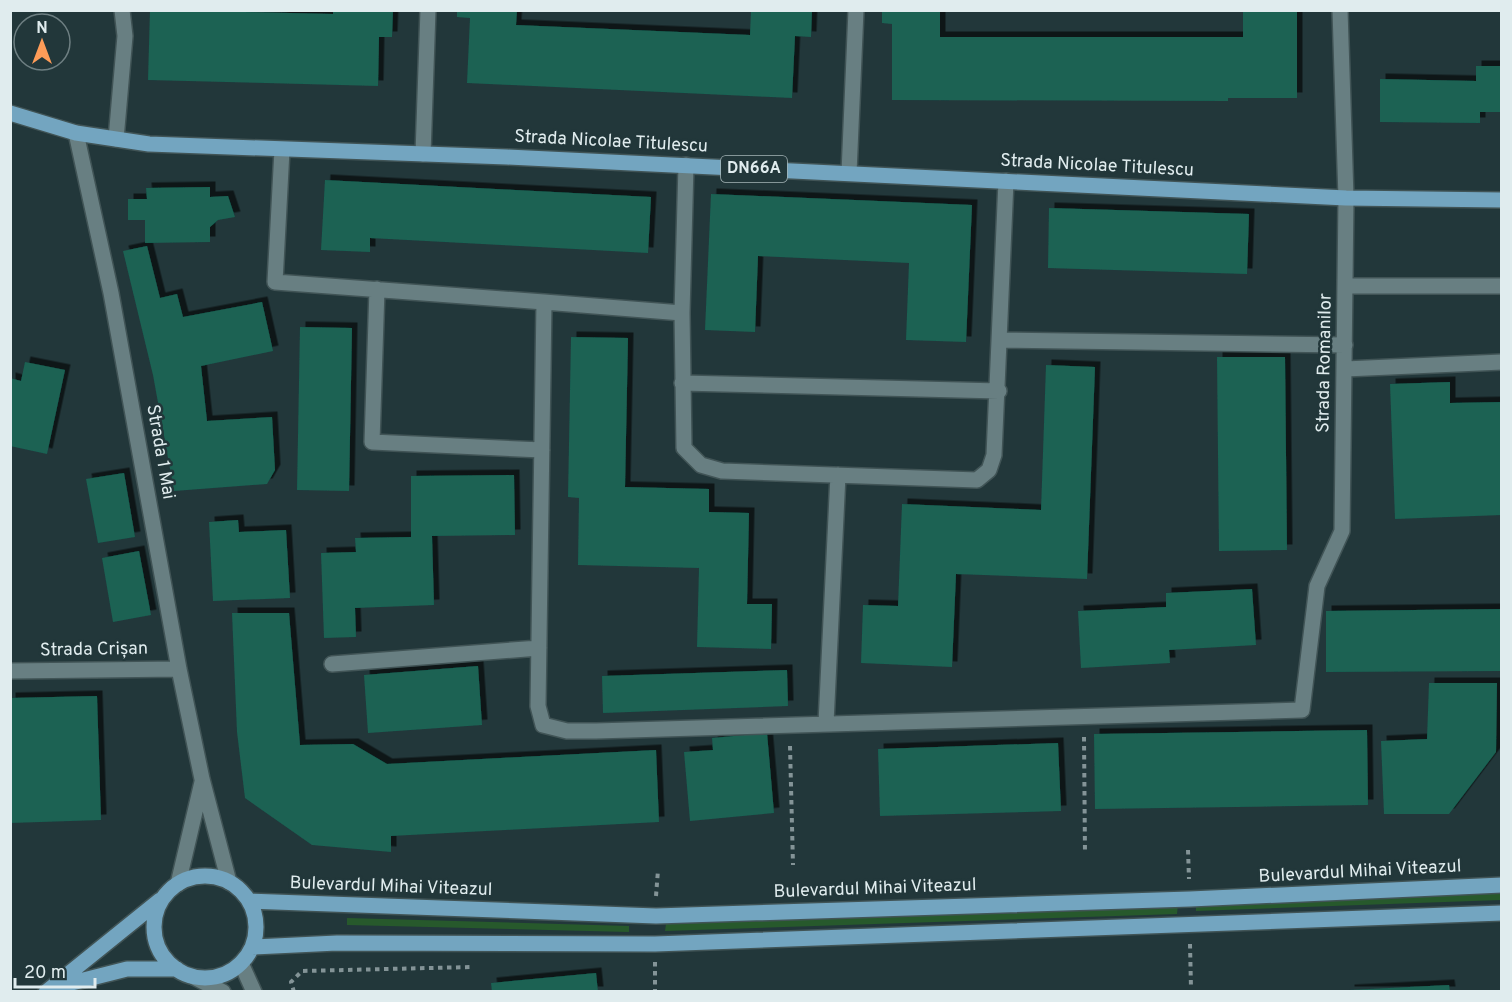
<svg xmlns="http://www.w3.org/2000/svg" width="1512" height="1002" font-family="Overpass,sans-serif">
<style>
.green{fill:#27592c}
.building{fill:#1a6253;filter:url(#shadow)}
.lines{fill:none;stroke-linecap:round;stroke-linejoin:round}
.minor-casing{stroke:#415456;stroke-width:18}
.major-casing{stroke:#415456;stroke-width:18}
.path{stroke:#849497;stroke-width:4;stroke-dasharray:4.5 4.5;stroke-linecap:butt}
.minor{stroke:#687f82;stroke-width:15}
.major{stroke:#73a5c0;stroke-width:15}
.labels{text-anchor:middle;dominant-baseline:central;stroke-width:5;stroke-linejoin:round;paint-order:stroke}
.shield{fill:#22373a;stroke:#a7b6b8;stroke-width:1.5}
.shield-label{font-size:16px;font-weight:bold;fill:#e0ecee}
.street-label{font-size:18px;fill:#e0ecee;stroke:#22373a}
</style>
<defs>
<filter id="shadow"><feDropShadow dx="5.5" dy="-5.5" stdDeviation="0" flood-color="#0009"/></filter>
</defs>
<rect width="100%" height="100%" fill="#22373a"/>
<path class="green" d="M1502 893 1501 900 1196 911V904Z
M1178 904 1177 914 665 931 666 924Z
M347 918 629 926V932L347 925Z"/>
<path class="building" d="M150 10 333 14V10H393L392 37H379L378 86 148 80Z
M457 10H517L516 25 750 35 751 10H812L811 37 795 36 792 98 467 83 470 18 457 17Z
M882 10H940V37H1243V10H1297V98H1228V101L892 100V24L882 23Z
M1476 66H1502V112H1480V123L1380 122V79L1476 81Z
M325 180 651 197 648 253 370 238V252L321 250Z
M210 187V197L228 196 235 217 218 220 210 227V242L145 243V220H128V199H147L146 188Z
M711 194 972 205 966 342 906 340 909 263 758 256 755 332 705 330Z
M1049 208 1249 214 1247 274 1048 268Z
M147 246 160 298 177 294 183 317 262 302 273 351 201 366 207 421 272 417 275 470 267 484 174 491 153 375 123 251Z
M300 327 352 328 349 491 297 490Z
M571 337 628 338 625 487 709 489V512L749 513 747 604H772L771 649 697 647 699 568 578 565 579 498 568 497Z
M1217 357H1285L1287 550 1219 551Z
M25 362 65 370 47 454 10 446V378L21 381Z
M1046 365 1095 367 1087 579 956 574 952 667 861 663 863 605 898 606 902 504 1041 510Z
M1450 382V403L1502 402V515L1395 519 1390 384Z
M124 473 135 537 98 543 86 479Z
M514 475 515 535 432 536 434 605 355 608 356 637 324 638 321 553 356 552 355 538 411 537V476Z
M238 520 239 532 286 530 290 598 213 601 209 522Z
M139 551 151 615 113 622 102 558Z
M1252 589 1256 645 1169 650 1170 663 1081 668 1078 611 1166 607V593Z
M1502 609V671L1326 672V611Z
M232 613H289L300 745 353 744 387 764 656 750 659 822 391 836V852L312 845 245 798 237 732Z
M478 666 482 725 368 733 364 675Z
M787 670 788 706 603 713 602 676Z
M1429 683H1497L1496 752 1449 814H1384L1381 741 1427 739Z
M97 696 101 820 10 823V698Z
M1367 730 1368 805 1095 809 1094 734Z
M767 733 774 813 690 821 684 752 713 750 712 738Z
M1058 743 1061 811 880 816 878 749Z
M596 973 598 992H492L491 983Z
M1449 985 1450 992H1349V990Z"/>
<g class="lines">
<g class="minor-casing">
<path id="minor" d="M76 133 111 293 179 669 202 779 229 882
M116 139 125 36 122 10
M282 150 275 282 544 302 538 706 543 725 567 731H596L1302 710 1317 586 1342 531 1346 198 1340 10
M423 154 428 10
M686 165 682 313 684 448 701 465 722 471 977 480 989 470 994 455 1006 181
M849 173 856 10
M1346 286H1502
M377 289 372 442 542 450
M544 302 682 313
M999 340 1345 345
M1345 369 1502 362
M682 383 999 391
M332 664 539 648
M10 671 179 669
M826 723 838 475
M178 884 202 782
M241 963 254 992
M194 977 223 992"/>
</g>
<g class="major-casing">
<path id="major" d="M10 113 76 133 149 144 507 157 1346 198 1502 200
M154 927a51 51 0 1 1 102 0a51 51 0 1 1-102 0Z
M250 901 656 916 1190 899 1502 885
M252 947 337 943 655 944 1502 913
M56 987 127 969H177
M46 992 160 900"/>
</g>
<path class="path" d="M1084 737 1085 854
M790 746 793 865
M1188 850 1189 879
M656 896 658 870
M1190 944 1191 988
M655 962V992
M294 992 291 982 302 971 472 967"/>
<use href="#minor" class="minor"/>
<use href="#major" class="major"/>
</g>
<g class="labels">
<rect class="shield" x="721" y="156" width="66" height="26" rx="4.5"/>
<g class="shield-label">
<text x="754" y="169">DN66A</text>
</g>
<g class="street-label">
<text transform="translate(611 142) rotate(3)">Strada Nicolae Titulescu</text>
<text transform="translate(1097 166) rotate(3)">Strada Nicolae Titulescu</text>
<text transform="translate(1325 363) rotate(-89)">Strada Romanilor</text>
<text transform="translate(160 452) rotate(80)">Strada 1 Mai</text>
<text transform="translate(94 650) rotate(-1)">Strada Crișan</text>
<text transform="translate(1360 872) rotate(-3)">Bulevardul Mihai Viteazul</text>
<text transform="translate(391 887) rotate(2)">Bulevardul Mihai Viteazul</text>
<text transform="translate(875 889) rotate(-2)">Bulevardul Mihai Viteazul</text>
</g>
</g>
<rect width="1512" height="1002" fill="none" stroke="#e0ecee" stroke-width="24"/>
<g transform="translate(42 42)"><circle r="28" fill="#22373a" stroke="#6e7f82" stroke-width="1.5"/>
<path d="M0-4.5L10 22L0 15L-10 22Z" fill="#fe9c58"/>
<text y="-9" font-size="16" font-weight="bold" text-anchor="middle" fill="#e0ecee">N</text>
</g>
<path d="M15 978v9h80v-9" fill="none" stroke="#e0ecee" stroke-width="3"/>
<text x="24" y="978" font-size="18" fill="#e0ecee" stroke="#22373a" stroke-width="4.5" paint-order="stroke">20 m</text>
</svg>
